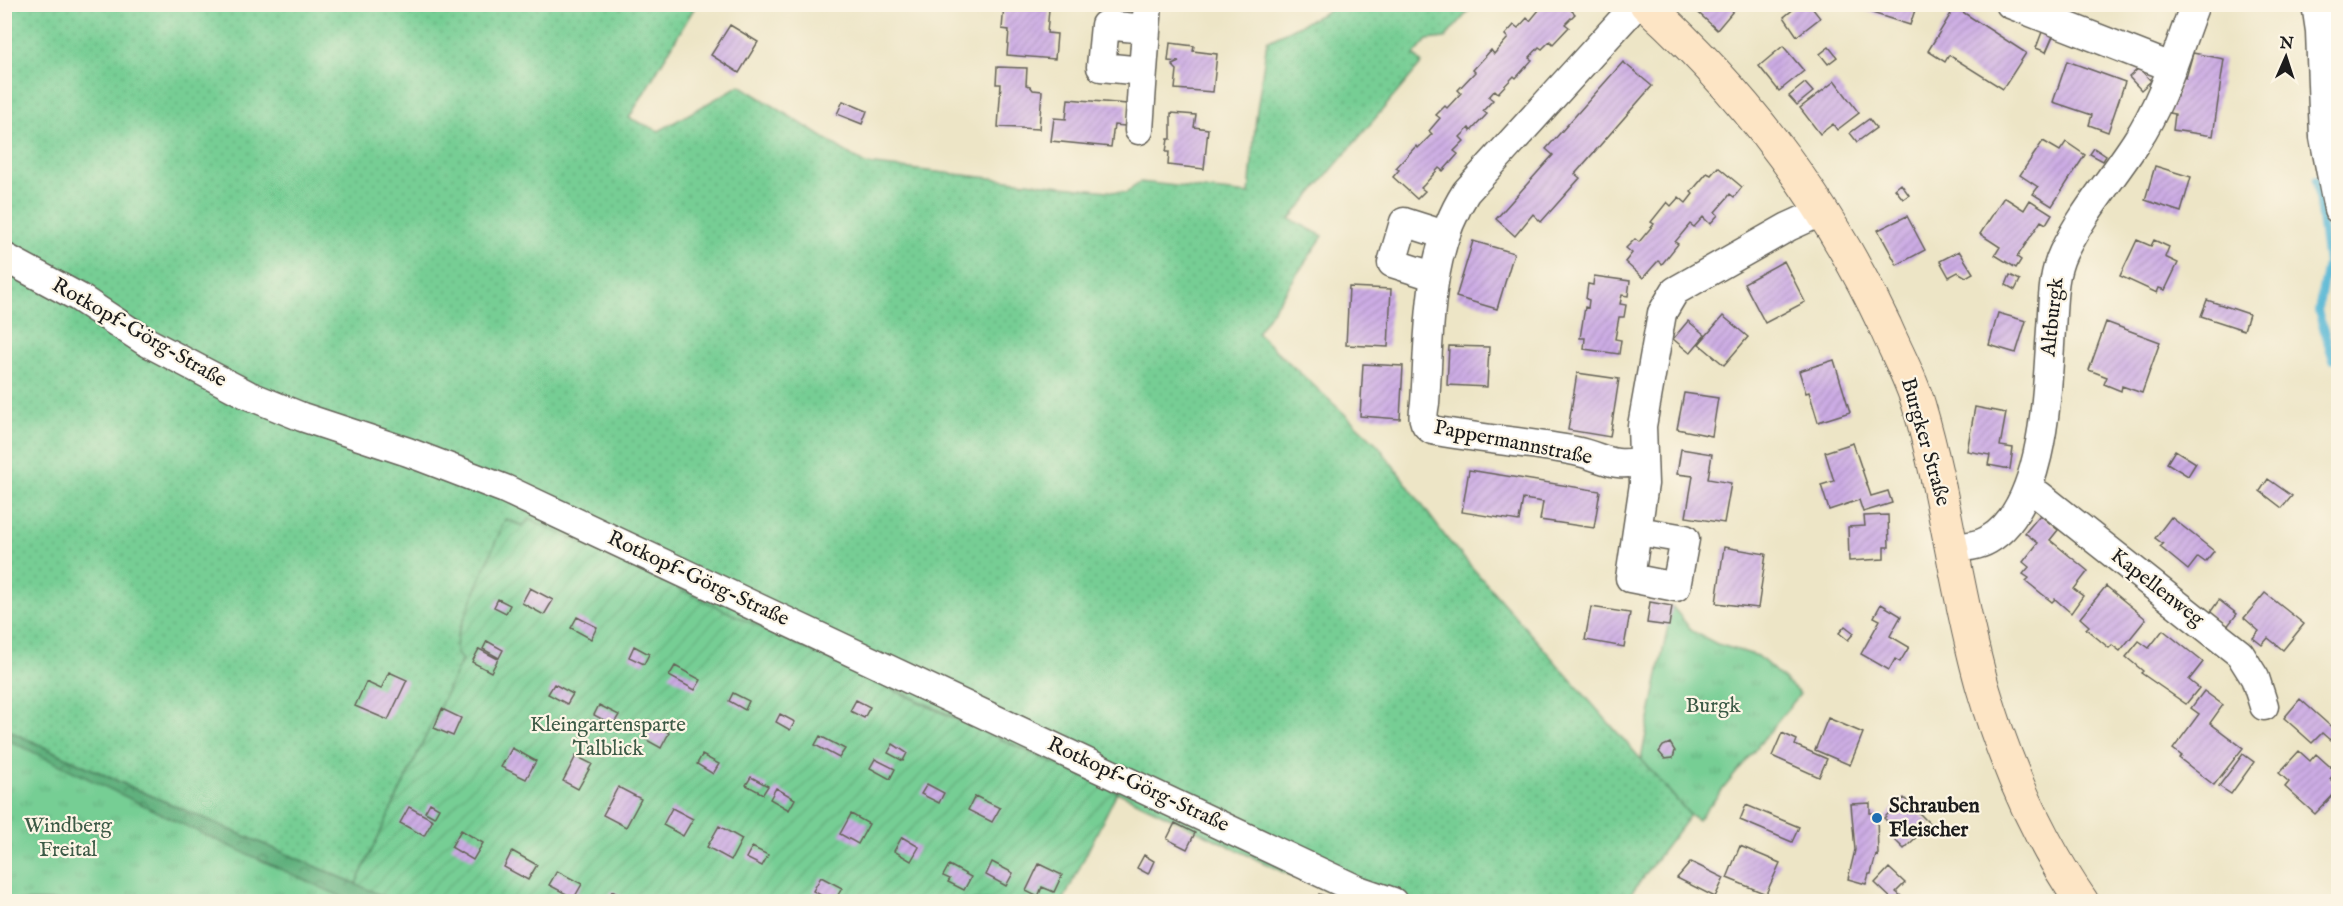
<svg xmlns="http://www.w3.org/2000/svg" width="2343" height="906" font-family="'IM FELL English',serif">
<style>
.grass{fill:url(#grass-dots);stroke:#497558;stroke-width:1.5}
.forest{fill:url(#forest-crowns);stroke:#3e664d;stroke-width:1.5}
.park{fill:url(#park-tufts);stroke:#497558;stroke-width:1.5}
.garden{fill:url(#garden-furrows);stroke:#497558;stroke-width:1.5}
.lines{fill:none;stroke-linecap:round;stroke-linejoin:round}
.stream{stroke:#56b7d5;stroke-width:8}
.building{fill:url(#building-hatch)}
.street-casing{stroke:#656258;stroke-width:31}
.secondary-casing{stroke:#656258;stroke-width:35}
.street{stroke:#fff;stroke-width:28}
.secondary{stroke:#fde5c5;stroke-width:33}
.poi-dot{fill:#1f6fb2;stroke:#fcf5e5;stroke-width:2}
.labels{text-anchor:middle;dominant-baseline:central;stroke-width:4.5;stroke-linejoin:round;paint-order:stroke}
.street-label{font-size:21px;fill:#1c1c1c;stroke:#fcf5e5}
.park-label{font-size:21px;fill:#3c5a46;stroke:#fcf5e5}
.poi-label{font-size:21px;font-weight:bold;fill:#1c1c1c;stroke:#fcf5e5;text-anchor:start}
</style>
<defs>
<pattern id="grass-dots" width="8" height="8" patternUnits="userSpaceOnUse" patternTransform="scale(1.5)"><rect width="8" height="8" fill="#76ce94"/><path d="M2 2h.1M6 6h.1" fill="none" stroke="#66b07f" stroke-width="1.8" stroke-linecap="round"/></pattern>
<pattern id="forest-crowns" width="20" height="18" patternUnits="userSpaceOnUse" patternTransform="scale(1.5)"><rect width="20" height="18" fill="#60b17e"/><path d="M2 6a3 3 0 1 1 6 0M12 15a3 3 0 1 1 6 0" fill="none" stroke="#4e8f66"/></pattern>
<pattern id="park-tufts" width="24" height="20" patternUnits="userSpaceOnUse" patternTransform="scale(1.5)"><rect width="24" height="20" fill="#76ce94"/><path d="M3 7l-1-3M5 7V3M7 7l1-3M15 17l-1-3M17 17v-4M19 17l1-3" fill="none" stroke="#66b07f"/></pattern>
<pattern id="garden-furrows" width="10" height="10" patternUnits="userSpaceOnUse" patternTransform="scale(1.5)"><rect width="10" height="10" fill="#76ce94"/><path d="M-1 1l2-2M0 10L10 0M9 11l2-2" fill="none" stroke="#66b07f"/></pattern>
<pattern id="building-hatch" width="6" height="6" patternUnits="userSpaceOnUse" patternTransform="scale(1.5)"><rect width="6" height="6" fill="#ccace4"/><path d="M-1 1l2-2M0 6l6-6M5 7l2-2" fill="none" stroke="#af93c3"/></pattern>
</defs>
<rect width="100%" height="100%" fill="#fcf5e5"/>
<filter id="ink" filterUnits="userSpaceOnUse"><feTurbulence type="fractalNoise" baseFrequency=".0167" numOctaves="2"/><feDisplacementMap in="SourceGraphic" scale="12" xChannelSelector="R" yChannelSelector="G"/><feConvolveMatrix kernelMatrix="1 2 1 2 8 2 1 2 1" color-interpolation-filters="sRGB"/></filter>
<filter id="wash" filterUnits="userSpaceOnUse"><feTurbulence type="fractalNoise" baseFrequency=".008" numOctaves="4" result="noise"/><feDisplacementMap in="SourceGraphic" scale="24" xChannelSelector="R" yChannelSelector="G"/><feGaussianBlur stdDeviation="1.35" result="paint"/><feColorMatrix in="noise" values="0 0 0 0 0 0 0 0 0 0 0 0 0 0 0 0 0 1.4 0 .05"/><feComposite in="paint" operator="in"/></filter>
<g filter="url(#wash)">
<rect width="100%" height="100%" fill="#ede5c6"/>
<path class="grass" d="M455 4 457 8 465 4 696 5 629 118 659 131 740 85 865 164 1126 193 1140 182 1249 194 1256 117 1267 41 1340 5H1474L1445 38 1427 40 1414 55 1422 63 1290 219 1323 236 1257 333 1378 445 1447 539 1690 815 1625 901H1354L1283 872 1117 792 626 565 506 519 457 636 456 652 462 660 356 884 124 784 5 729 4 5Z"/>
<path class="forest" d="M5 729 124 784 396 901 5 902Z"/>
<path class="park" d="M1672 606 1692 631 1717 644 1758 656 1800 694 1698 820 1690 815 1641 759Z
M4 738 203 834 351 901H5Z"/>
<path class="garden" d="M505 519 522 526 530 519 934 709 1117 792 1063 901 396 902 356 884 462 660 456 653 457 636Z"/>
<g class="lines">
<path class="stream" d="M2302 4 2307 49
M2316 180 2327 263 2318 311 2333 360"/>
</g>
<g id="blocks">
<path class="building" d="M1017 4H1036V7L1049 9 1047 33 1057 34 1055 59 1007 55 1009 30 1002 29 1004 5Z
M1544 4H1565L1575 14 1565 24 1569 27 1553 44 1550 41 1542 49 1539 47 1529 58 1532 60 1516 78 1514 76 1498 93 1495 90 1489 97 1493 100 1483 111 1487 114 1471 131 1469 128 1460 137 1464 141 1454 151 1458 154 1443 171 1439 168 1424 185 1421 188 1425 191 1417 199 1393 177 1399 170 1396 168 1416 146 1418 148 1432 134 1429 131 1440 118 1436 115 1445 106 1447 108 1461 93 1458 90 1475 72 1473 70 1491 50 1494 54 1508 38 1505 35 1514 25 1518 28 1527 18 1530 21Z
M1689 4H1739L1717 30Z
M1800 4H1809L1820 18 1797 36 1784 17Z
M1917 4 1910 25 1847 5V4Z
M1955 7 2026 53 2003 89 1949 55 1945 62 1928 51Z
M730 25 758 42 739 73 711 55Z
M2042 32 2053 36 2046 52 2036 48Z
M1170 43 1194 46 1193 51 1217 54 1213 92 1175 89 1177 70 1172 65 1179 62 1168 61Z
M1783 46 1804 71 1779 91 1759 66Z
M1829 47 1837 57 1828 64 1820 54Z
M2193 53 2224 59 2213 136 2173 130 2175 114 2169 113 2171 96 2177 97 2180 77 2186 78Z
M2067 61 2125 82 2108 132 2089 125 2092 115 2053 102Z
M1623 62 1652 86 1575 174 1580 178 1541 222 1533 214 1515 236 1496 219 1553 155 1546 149Z
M997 67 1027 68 1026 85 1030 86 1033 90 1042 91 1039 129 998 127 1001 84H996Z
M2139 68 2151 81 2141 90 2129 77Z
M1835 81 1859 113 1837 130 1833 124 1820 134 1800 108Z
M1805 83 1813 92 1797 105 1789 96Z
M1068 99 1127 104 1125 126 1114 125 1111 147 1051 141 1054 118 1066 119Z
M843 101 867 111 862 124 837 114Z
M1171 113 1196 115 1194 127 1208 129 1204 169 1168 165 1169 152H1166L1168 139H1171Z
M1869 119 1876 128 1857 142 1850 133Z
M2043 141 2060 151 2066 142 2085 155 2052 206 2033 194 2038 187 2020 175Z
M2094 148 2106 156 2103 161 2090 154Z
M2155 166 2191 177 2181 212 2145 200Z
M1718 167 1742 187 1734 197 1730 194 1728 197 1715 212 1718 215 1710 224 1703 217 1694 227 1690 224 1675 242 1678 244 1662 264 1658 261 1643 278 1625 262 1632 253 1626 248 1635 239 1639 242 1654 224 1651 222 1667 202 1671 206 1679 197 1686 203 1693 194 1691 192 1707 173 1711 175Z
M1901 184 1909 195 1903 199 1895 189Z
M2004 197 2024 210 2030 200 2052 214 2046 224 2041 221 2017 257 2021 260 2016 268 1995 255 2000 247 1980 234Z
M1907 216 1925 250 1897 265 1878 230Z
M2137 240 2151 246 2154 240 2169 247 2165 257 2178 263 2165 290 2159 288 2157 293 2120 276Z
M1473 241 1514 253 1497 309 1456 297Z
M1959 251 1973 273 1966 277 1958 272 1949 277 1940 261Z
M1784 261 1805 302 1765 323 1744 283Z
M2010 275 2020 280 2015 290 2006 285Z
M1594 276 1630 281 1628 296 1622 295 1620 304 1626 305 1624 317H1619L1615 339 1621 340 1619 354 1584 349 1585 338H1580L1585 307 1588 308 1589 300 1586 299 1588 284 1593 285Z
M1349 287 1391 289 1388 347 1346 345Z
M2207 300 2249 314 2244 330 2201 316Z
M1998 313 2026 321 2016 353 1989 345Z
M1723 316 1748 337 1724 365 1699 344Z
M1688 321 1705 335 1690 353 1673 339Z
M2106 322 2160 342 2142 393 2122 386 2121 391 2104 384 2107 377 2089 370Z
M1449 346 1489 347 1487 387 1447 385Z
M1834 360 1850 412 1818 422 1809 392 1806 393 1799 371Z
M1363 364 1403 366 1400 419 1360 416Z
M1577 373 1619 379 1610 437 1568 430Z
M1684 393 1718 398 1712 436 1677 429Z
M1975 407 2006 413 2000 446 2013 448 2010 469 1988 465 1990 455 1967 451Z
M1853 443 1871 496 1888 491 1892 503 1863 512 1859 500 1829 510 1821 485 1834 481 1825 452Z
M1681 449 1712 454 1708 479 1731 483 1724 523 1686 517 1693 476 1677 474Z
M2175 450 2196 463 2188 476 2167 463Z
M1469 470 1600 491 1594 528 1540 520 1543 502 1523 499 1519 521 1462 512Z
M2268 479 2292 496 2282 508 2260 491Z
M1888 515 1889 547H1884V559L1849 561 1848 527 1865 526 1864 516Z
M2040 515 2058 530 2050 540 2088 571 2074 589 2083 596 2071 613 2055 599 2052 602 2026 581 2029 578 2023 574 2029 567 2023 562 2038 543 2025 533Z
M2171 517 2214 551 2205 562 2198 557 2188 570 2160 547 2163 544 2155 538Z
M1724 547 1766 554 1758 608 1716 603Z
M2106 586 2146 619 2120 651 2112 645 2109 648 2097 638 2086 629 2089 626 2080 618Z
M530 588 553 600 544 615 522 603Z
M2265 593 2304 624 2283 650 2268 638 2262 645 2253 638 2259 631 2244 618Z
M498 599 510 605 506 613 494 607Z
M2219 600 2237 614 2226 628 2209 614Z
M1650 602 1672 606 1669 626 1647 623Z
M1881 604 1901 616 1890 636 1909 647 1900 662 1895 659 1889 670 1861 654 1880 620 1874 617Z
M1591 607 1630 613 1624 647 1585 640Z
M577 617 597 627 591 639 571 628Z
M1845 626 1854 633 1848 640 1839 633Z
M2163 630 2203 662 2189 680 2199 688 2186 704 2141 673 2143 671 2126 657 2139 641 2149 648Z
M487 641 503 650 499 658 483 649Z
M634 646 649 654 644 664 629 657Z
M479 649 498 659 491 672 472 662Z
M675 666 701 680 695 690 669 676Z
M389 672 407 680 388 720 355 706 366 682 381 689Z
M554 684 573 694 567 704 548 694Z
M2204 691 2223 705 2210 723 2243 748 2214 785 2179 758 2182 756 2173 749 2199 714 2191 708Z
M733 693 749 701 745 710 729 701Z
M2300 699 2337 732 2330 740 2322 733 2312 743 2284 718Z
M856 700 870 707 864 718 850 711Z
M599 705 619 715 613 725 594 715Z
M442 709 461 718 453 736 434 728Z
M780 714 795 722 790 730 776 722Z
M1828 718 1863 733 1850 765 1815 750Z
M651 723 669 733 661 748 643 738Z
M1782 733 1797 740 1795 745 1827 759 1819 777 1772 756Z
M820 736 845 749 839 758 815 745Z
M1670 743 1675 751 1673 758 1665 759 1659 752 1663 746Z
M893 744 907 753 903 761 888 753Z
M512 748 536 761 526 779 501 767Z
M2299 751 2310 761 2316 754 2336 772 2330 779 2338 787V790L2315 814 2285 787 2289 782 2279 773Z
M2243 754 2254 762 2231 794 2219 786Z
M702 755 719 764 713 774 697 764Z
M576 756 592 764 578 789 563 781Z
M875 759 895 769 890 779 870 768Z
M751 777 768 786 763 794 746 785Z
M927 784 944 793 939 803 921 794Z
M618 787 641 799 626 827 603 815Z
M776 788 795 799 789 810 770 799Z
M975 796 1000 808 992 822 968 810Z
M1904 798 1930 824 1904 849 1892 837 1897 831 1884 818Z
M430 803 439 808 434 817 425 812Z
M1870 803V813H1877L1878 856 1876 855 1871 874H1869L1866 884 1848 879 1855 850 1851 804Z
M1746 805 1799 827 1792 842 1740 820Z
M409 807 433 820 424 836 400 823Z
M672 808 693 819 683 836 663 825Z
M851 814 869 824 858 844 840 834Z
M1175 823 1195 833 1187 849 1167 839Z
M719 826 742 839 731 860 707 847Z
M461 830 483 843 473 860 451 847Z
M902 837 919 847 911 861 894 851Z
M1740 846 1780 863 1766 894 1727 878Z
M752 847 768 855 762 866 746 858Z
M512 851 537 865 528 880 504 867Z
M1144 855 1154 861 1148 874 1137 868Z
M992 862 1013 873 1006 886 986 875Z
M1691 862 1724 878 1715 897 1677 878Z
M1039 864 1062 875 1054 892 1042 887 1038 897 1026 891Z
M949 865 971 877 964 890 948 882 950 879 943 876Z
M1889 868 1905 883 1896 892 1901 896 1895 902 1875 883Z
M557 871 582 884 574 898 549 885Z
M821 877 842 888 834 902 813 891Z
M612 891 632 902H607Z
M1319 894 1336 900 1335 902H1316Z"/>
</g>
</g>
<g filter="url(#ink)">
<use href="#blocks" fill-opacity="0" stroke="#656258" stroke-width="1.5"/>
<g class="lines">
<g class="street-casing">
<path id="street" d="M1637 4 1466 192C1426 254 1430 331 1425 403 1423 415 1421 423 1432 430 1479 439 1528 442 1575 451 1604 457 1610 468 1643 461
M2010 4 2171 67
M2316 4 2320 31 2324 137 2338 209
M1146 29 1105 25 1101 67 1143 71 1148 4
M1139 130 1143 71
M4 257 78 297 145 341 248 395 302 417 408 452 505 489 1358 890 1393 902
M1433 276 1392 263 1404 222 1445 235
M2027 489 2039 495 2240 654 2255 678 2264 706
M1638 531 1685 539 1676 587 1630 578 1644 484 1642 426 1662 313 1675 291 1788 227 1823 211
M1953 548C1965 547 1978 546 1988 540 2046 507 2047 387 2051 329 2053 303 2052 276 2063 253 2082 213 2112 179 2136 142 2164 100 2177 51 2195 4"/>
</g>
<g class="secondary-casing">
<path id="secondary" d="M1646 4C1747 96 1827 202 1885 326 1896 352 1911 378 1919 406 1946 497 1956 593 1982 685 2004 760 2037 837 2082 902"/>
</g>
<use href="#street" class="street"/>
<use href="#secondary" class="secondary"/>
</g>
</g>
<circle class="poi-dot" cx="1877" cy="818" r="6"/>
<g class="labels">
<g class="street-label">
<text transform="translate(2053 317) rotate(-84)">Altburgk</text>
<text transform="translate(139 333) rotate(30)">Rotkopf-Görg-Straße</text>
<text transform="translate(1925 442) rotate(74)">Burgker Straße</text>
<text transform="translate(1513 443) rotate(11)">Pappermannstraße</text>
<text transform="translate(698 579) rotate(25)">Rotkopf-Görg-Straße</text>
<text transform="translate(2157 588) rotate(38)">Kapellenweg</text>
<text transform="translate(1138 785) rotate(25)">Rotkopf-Görg-Straße</text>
</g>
<g class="park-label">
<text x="1713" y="706">Burgk</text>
<text x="608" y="725">Kleingartensparte<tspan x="608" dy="24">Talblick</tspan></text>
<text x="68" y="826">Windberg<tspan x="68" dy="24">Freital</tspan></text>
</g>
<g class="poi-label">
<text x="1889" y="806">Schrauben<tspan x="1889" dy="24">Fleischer</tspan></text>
</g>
</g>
<rect width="2343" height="906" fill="none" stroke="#fcf5e5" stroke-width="24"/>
<g transform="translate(2286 57) rotate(3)" stroke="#fcf5e5" stroke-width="4.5" paint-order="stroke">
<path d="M0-4.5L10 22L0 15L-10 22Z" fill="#1c1c1c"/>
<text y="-9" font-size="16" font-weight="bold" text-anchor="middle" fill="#1c1c1c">N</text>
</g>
</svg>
